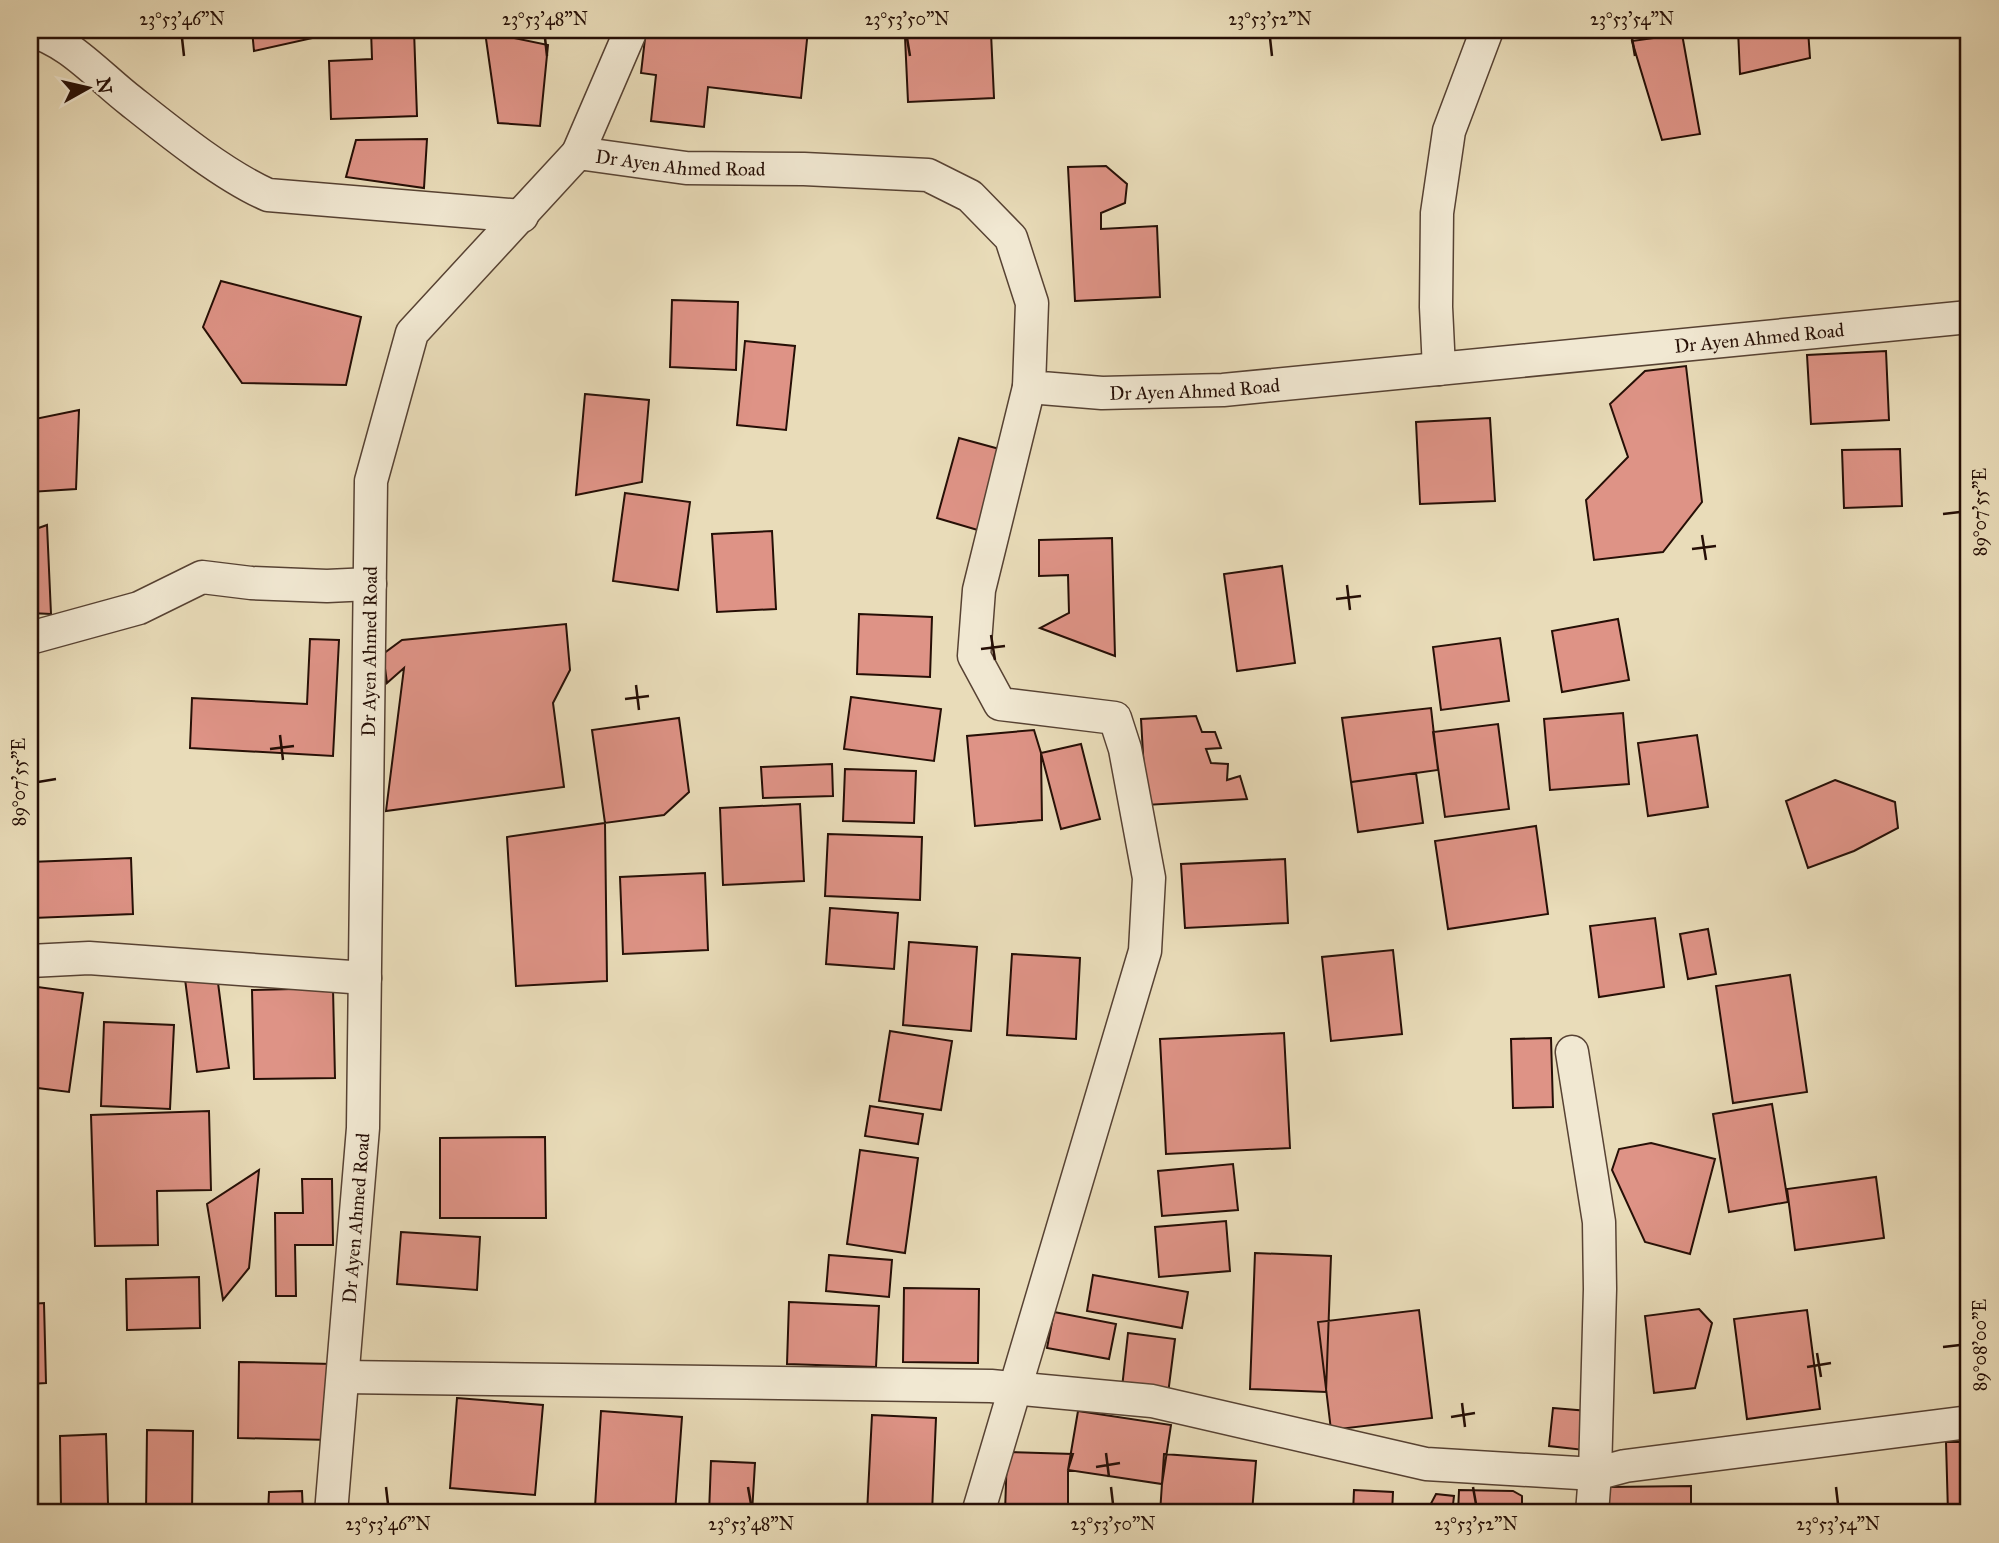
<svg xmlns="http://www.w3.org/2000/svg" width="1999" height="1543" font-family="'IM FELL Great Primer',serif">
<style>
.building{fill:#de9386;stroke:#260f06;stroke-width:2}
.lines{fill:none;stroke-linecap:round;stroke-linejoin:round}
.street-casing{stroke:#574233;stroke-width:35}
.street{stroke:#f1e8d2;stroke-width:32}
.ticks{fill:none;stroke:#260f06;stroke-width:2.5}
.labels{text-anchor:middle;dominant-baseline:central;stroke-width:6;stroke-linejoin:round;paint-order:stroke}
.street-label{font-size:19px;fill:#260f06;stroke:#f1e8d2}
.neatline{fill:none;stroke:#260f06;stroke-width:2.5}
.ticks-label{font-size:18px;text-anchor:middle;fill:#260f06}
</style>
<rect width="100%" height="100%" fill="#e9dcb9"/>
<filter id="stains"><feTurbulence type="fractalNoise" baseFrequency=".00286" numOctaves="4"/><feColorMatrix values="0 0 0 0 .2 0 0 0 0 .09 0 0 0 0 .02 0 0 0 .5 -.17"/></filter>
<radialGradient id="worn" r=".72"><stop offset=".6" stop-color="#630" stop-opacity="0"/><stop offset="1" stop-color="#630" stop-opacity=".3"/></radialGradient>
<path class="building" d="M252 30H325L326 35 254 51Z
M371 30H414L417 116 331 119 329 61 372 59Z
M646 30H808L801 98 708 87 704 127 651 121 656 75 641 73Z
M1738 30H1808L1810 58 1740 74Z
M485 32 548 45 540 126 498 123Z
M991 33 994 98 908 102 905 37Z
M1682 34 1700 134 1662 140 1632 41Z
M427 139 424 188 346 177 356 140Z
M1106 166 1127 184 1125 203 1101 213V229L1157 226 1160 297 1075 301 1068 167Z
M221 281 361 317 346 385 242 383 203 327Z
M672 300 738 302 736 370 670 367Z
M745 341 795 346 786 430 737 425Z
M1886 351 1889 420 1811 424 1807 355Z
M1686 366 1702 502 1663 552 1594 560 1586 500 1628 457 1610 404 1645 371Z
M585 394 649 400 642 482 576 495Z
M79 410 76 489 30 492V420Z
M1490 418 1495 501 1420 504 1416 422Z
M959 438 1003 450 981 531 937 518Z
M1900 449 1902 506 1844 508 1842 450Z
M625 493 690 502 678 590 613 581Z
M47 525 51 614 30 613V531Z
M772 531 776 609 717 612 712 534Z
M1112 538 1115 656 1040 628 1069 613 1068 575 1039 576V540Z
M1282 566 1295 663 1237 671 1224 574Z
M859 614 932 617 930 677 857 674Z
M1618 619 1629 680 1562 692 1552 631Z
M566 624 570 670 553 703 564 787 386 811 404 668 387 683 383 654 402 640Z
M1500 638 1509 701 1441 710 1433 647Z
M310 639 339 640 333 756 190 748 192 698 307 704Z
M851 697 941 709 934 761 844 749Z
M1431 708 1438 770 1351 782 1342 718Z
M1623 713 1629 784 1550 790 1544 719Z
M1196 716 1202 732H1215L1221 748 1206 749 1211 763 1228 764 1227 780 1240 776 1247 799 1146 805 1141 719Z
M679 718 689 792 664 815 605 823 592 730Z
M1498 724 1509 809 1445 817 1433 732Z
M1034 730 1041 753 1042 820 975 826 967 736Z
M1697 735 1708 807 1648 816 1638 743Z
M1081 744 1100 819 1061 829 1041 753Z
M832 764 833 796 763 798 761 767Z
M845 769 916 771 914 823 843 821Z
M1416 773 1423 823 1358 832 1351 782Z
M1835 780 1895 802 1898 828 1854 851 1808 868 1786 801Z
M800 804 804 881 723 885 720 808Z
M605 823 607 981 516 986 507 837Z
M1536 826 1548 914 1448 929 1435 841Z
M828 834 922 837 920 900 825 896Z
M131 858 133 914 33 918 30 862Z
M1285 859 1288 923 1185 928 1181 864Z
M705 873 708 950 623 954 620 877Z
M830 908 898 913 894 969 826 964Z
M1655 918 1664 987 1599 997 1590 926Z
M1708 929 1716 974 1688 979 1680 934Z
M909 942 977 947 971 1031 903 1025Z
M1393 950 1402 1034 1331 1041 1322 957Z
M1012 954 1080 958 1076 1039 1007 1035Z
M217 975 229 1068 197 1072 185 979Z
M1790 975 1807 1092 1733 1103 1716 986Z
M30 986 83 993 69 1092 30 1087Z
M333 988 335 1078 254 1079 252 990Z
M104 1022 174 1025 170 1109 101 1106Z
M890 1031 952 1041 941 1110 879 1101Z
M1284 1033 1290 1148 1166 1154 1160 1039Z
M1551 1038 1553 1107 1513 1108 1511 1039Z
M1772 1104 1788 1202 1729 1212 1713 1114Z
M870 1106 923 1114 918 1144 865 1136Z
M209 1111 211 1190 157 1191 158 1245 95 1246 91 1115Z
M545 1137 546 1218H440V1138Z
M1651 1143 1715 1159 1690 1254 1645 1242 1612 1170 1619 1149Z
M860 1150 918 1158 905 1253 847 1244Z
M1233 1164 1238 1210 1162 1216 1158 1171Z
M259 1170 249 1268 223 1300 207 1204Z
M1876 1177 1884 1238 1795 1250 1787 1189Z
M302 1179H332L333 1245H295L296 1296H276L275 1213H303Z
M1226 1221 1230 1271 1159 1277 1155 1227Z
M401 1232 480 1237 477 1290 397 1284Z
M1255 1253 1331 1256 1326 1392 1250 1389Z
M829 1255 892 1260 889 1297 826 1291Z
M1093 1275 1188 1292 1182 1328 1087 1311Z
M199 1277 200 1328 127 1330 126 1279Z
M904 1288 979 1289 978 1363 903 1362Z
M789 1302 879 1306 876 1367 787 1364Z
M44 1303 46 1383 30 1384V1304Z
M1699 1309 1712 1323 1695 1388 1654 1393 1645 1316Z
M1419 1310 1432 1418 1331 1430 1318 1322Z
M1807 1310 1820 1409 1747 1419 1734 1319Z
M1054 1312 1116 1324 1109 1359 1047 1348Z
M1128 1333 1175 1339 1168 1394 1122 1388Z
M239 1362 333 1364 331 1440 238 1438Z
M457 1398 543 1405 535 1495 450 1488Z
M1553 1408 1588 1411 1584 1450 1549 1446Z
M601 1411 682 1417 675 1513 595 1507Z
M1078 1411 1171 1425 1162 1484 1068 1470Z
M872 1415 936 1418 932 1513H867Z
M147 1430 193 1431 192 1513H146Z
M106 1434 108 1504 61 1506 60 1436Z
M1946 1442H1969V1513H1948Z
M1007 1452 1073 1454 1068 1470V1513H1005Z
M1164 1454 1256 1461 1252 1513H1160Z
M711 1461 755 1463 752 1513H709Z
M1691 1486V1513H1609V1487Z
M1354 1490 1393 1492 1392 1513H1353Z
M1459 1490 1513 1491 1522 1496V1513H1458Z
M302 1491 303 1513H268L269 1492Z
M1436 1494 1454 1496 1452 1513H1426Z
M409 1507 486 1513H409Z"/>
<g class="lines">
<g class="street-casing">
<g id="street">
<path d="M30 31C66 38 102 79 131 101 170 132 223 175 268 195L522 216"/>
<path d="M578 153 631 30"/>
<path d="M1439 369 1436 307 1437 213 1449 131 1487 30"/>
<path d="M30 638 139 608 202 577 251 583 327 586 370 584"/>
<path d="M30 961 89 958 365 978"/>
<path d="M1572 1052 1599 1222 1600 1289 1595 1474 1592 1513"/>
<path d="M343 1377 991 1386 1152 1401 1426 1464 1595 1474 1625 1466 1969 1422"/>
<path id="s1" d="M331 1513 363 1128 371 481 412 333 578 153 686 168 804 169 928 175 970 196 1011 238 1032 303 1029 387 1102 393 1223 390 1969 317"/>
<path d="M978 1513 1145 951 1149 878 1125 749 1115 718 1000 704 974 656 979 590 1029 387"/>
</g>
</g>
<use href="#street" class="street"/>
</g>
<path class="ticks" d="M182 38 184 56M545 38 547 56M907 38 910 56M1270 38 1272 56M1632 38 1635 56M1943 514 1960 512M1702 535 1706 560M1692 549 1716 546M1347 585 1350 610M1336 599 1361 596M991 635 995 660M981 649 1005 646M636 685 639 710M625 699 649 696M280 735 283 760M270 749 294 746M38 782 56 779M1943 1347 1960 1345M1817 1353 1821 1377M1807 1367 1831 1363M1462 1403 1465 1427M1451 1417 1475 1413M1106 1453 1109 1477M1096 1467 1120 1463M386 1487 388 1504M748 1487 751 1504M1111 1487 1113 1504M1473 1487 1476 1504M1836 1487 1838 1504"/>
<g class="labels">
<g class="street-label">
<text stroke="none"><textPath href="#s1" startOffset="1535">Dr Ayen Ahmed Road</textPath></text>
<text stroke="none"><textPath href="#s1" startOffset="2774">Dr Ayen Ahmed Road</textPath></text>
<text stroke="none"><textPath href="#s1" startOffset="2207">Dr Ayen Ahmed Road</textPath></text>
<text stroke="none"><textPath href="#s1" startOffset="863">Dr Ayen Ahmed Road</textPath></text>
<text stroke="none"><textPath href="#s1" startOffset="296">Dr Ayen Ahmed Road</textPath></text>
</g>
</g>
<rect width="1999" height="1543" fill="none" stroke="#e9dcb9" stroke-width="77"/>
<g transform="translate(88 88) rotate(82)" stroke="#f1e8d2" stroke-width="5" paint-order="stroke">
<path d="M0-5L12 26L0 18L-12 26Z" fill="#260f06"/>
<text y="-10" font-size="19" font-weight="bold" text-anchor="middle" fill="#260f06">N</text>
</g>
<rect x="38" y="38" width="1922" height="1466" class="neatline"/>
<g class="ticks-label">
<text x="182" y="25">23°53'46"N</text>
<text x="545" y="25">23°53'48"N</text>
<text x="907" y="25">23°53'50"N</text>
<text x="1270" y="25">23°53'52"N</text>
<text x="1632" y="25">23°53'54"N</text>
<text transform="translate(1980 512) rotate(-90)" y="6">89°07'55"E</text>
<text transform="translate(19 782) rotate(-90)" y="6">89°07'55"E</text>
<text transform="translate(1980 1345) rotate(-90)" y="6">89°08'00"E</text>
<text x="388" y="1530">23°53'46"N</text>
<text x="751" y="1530">23°53'48"N</text>
<text x="1113" y="1530">23°53'50"N</text>
<text x="1476" y="1530">23°53'52"N</text>
<text x="1838" y="1530">23°53'54"N</text>
</g>
<rect width="100%" height="100%" filter="url(#stains)"/>
<rect width="100%" height="100%" fill="url(#worn)"/>
</svg>
